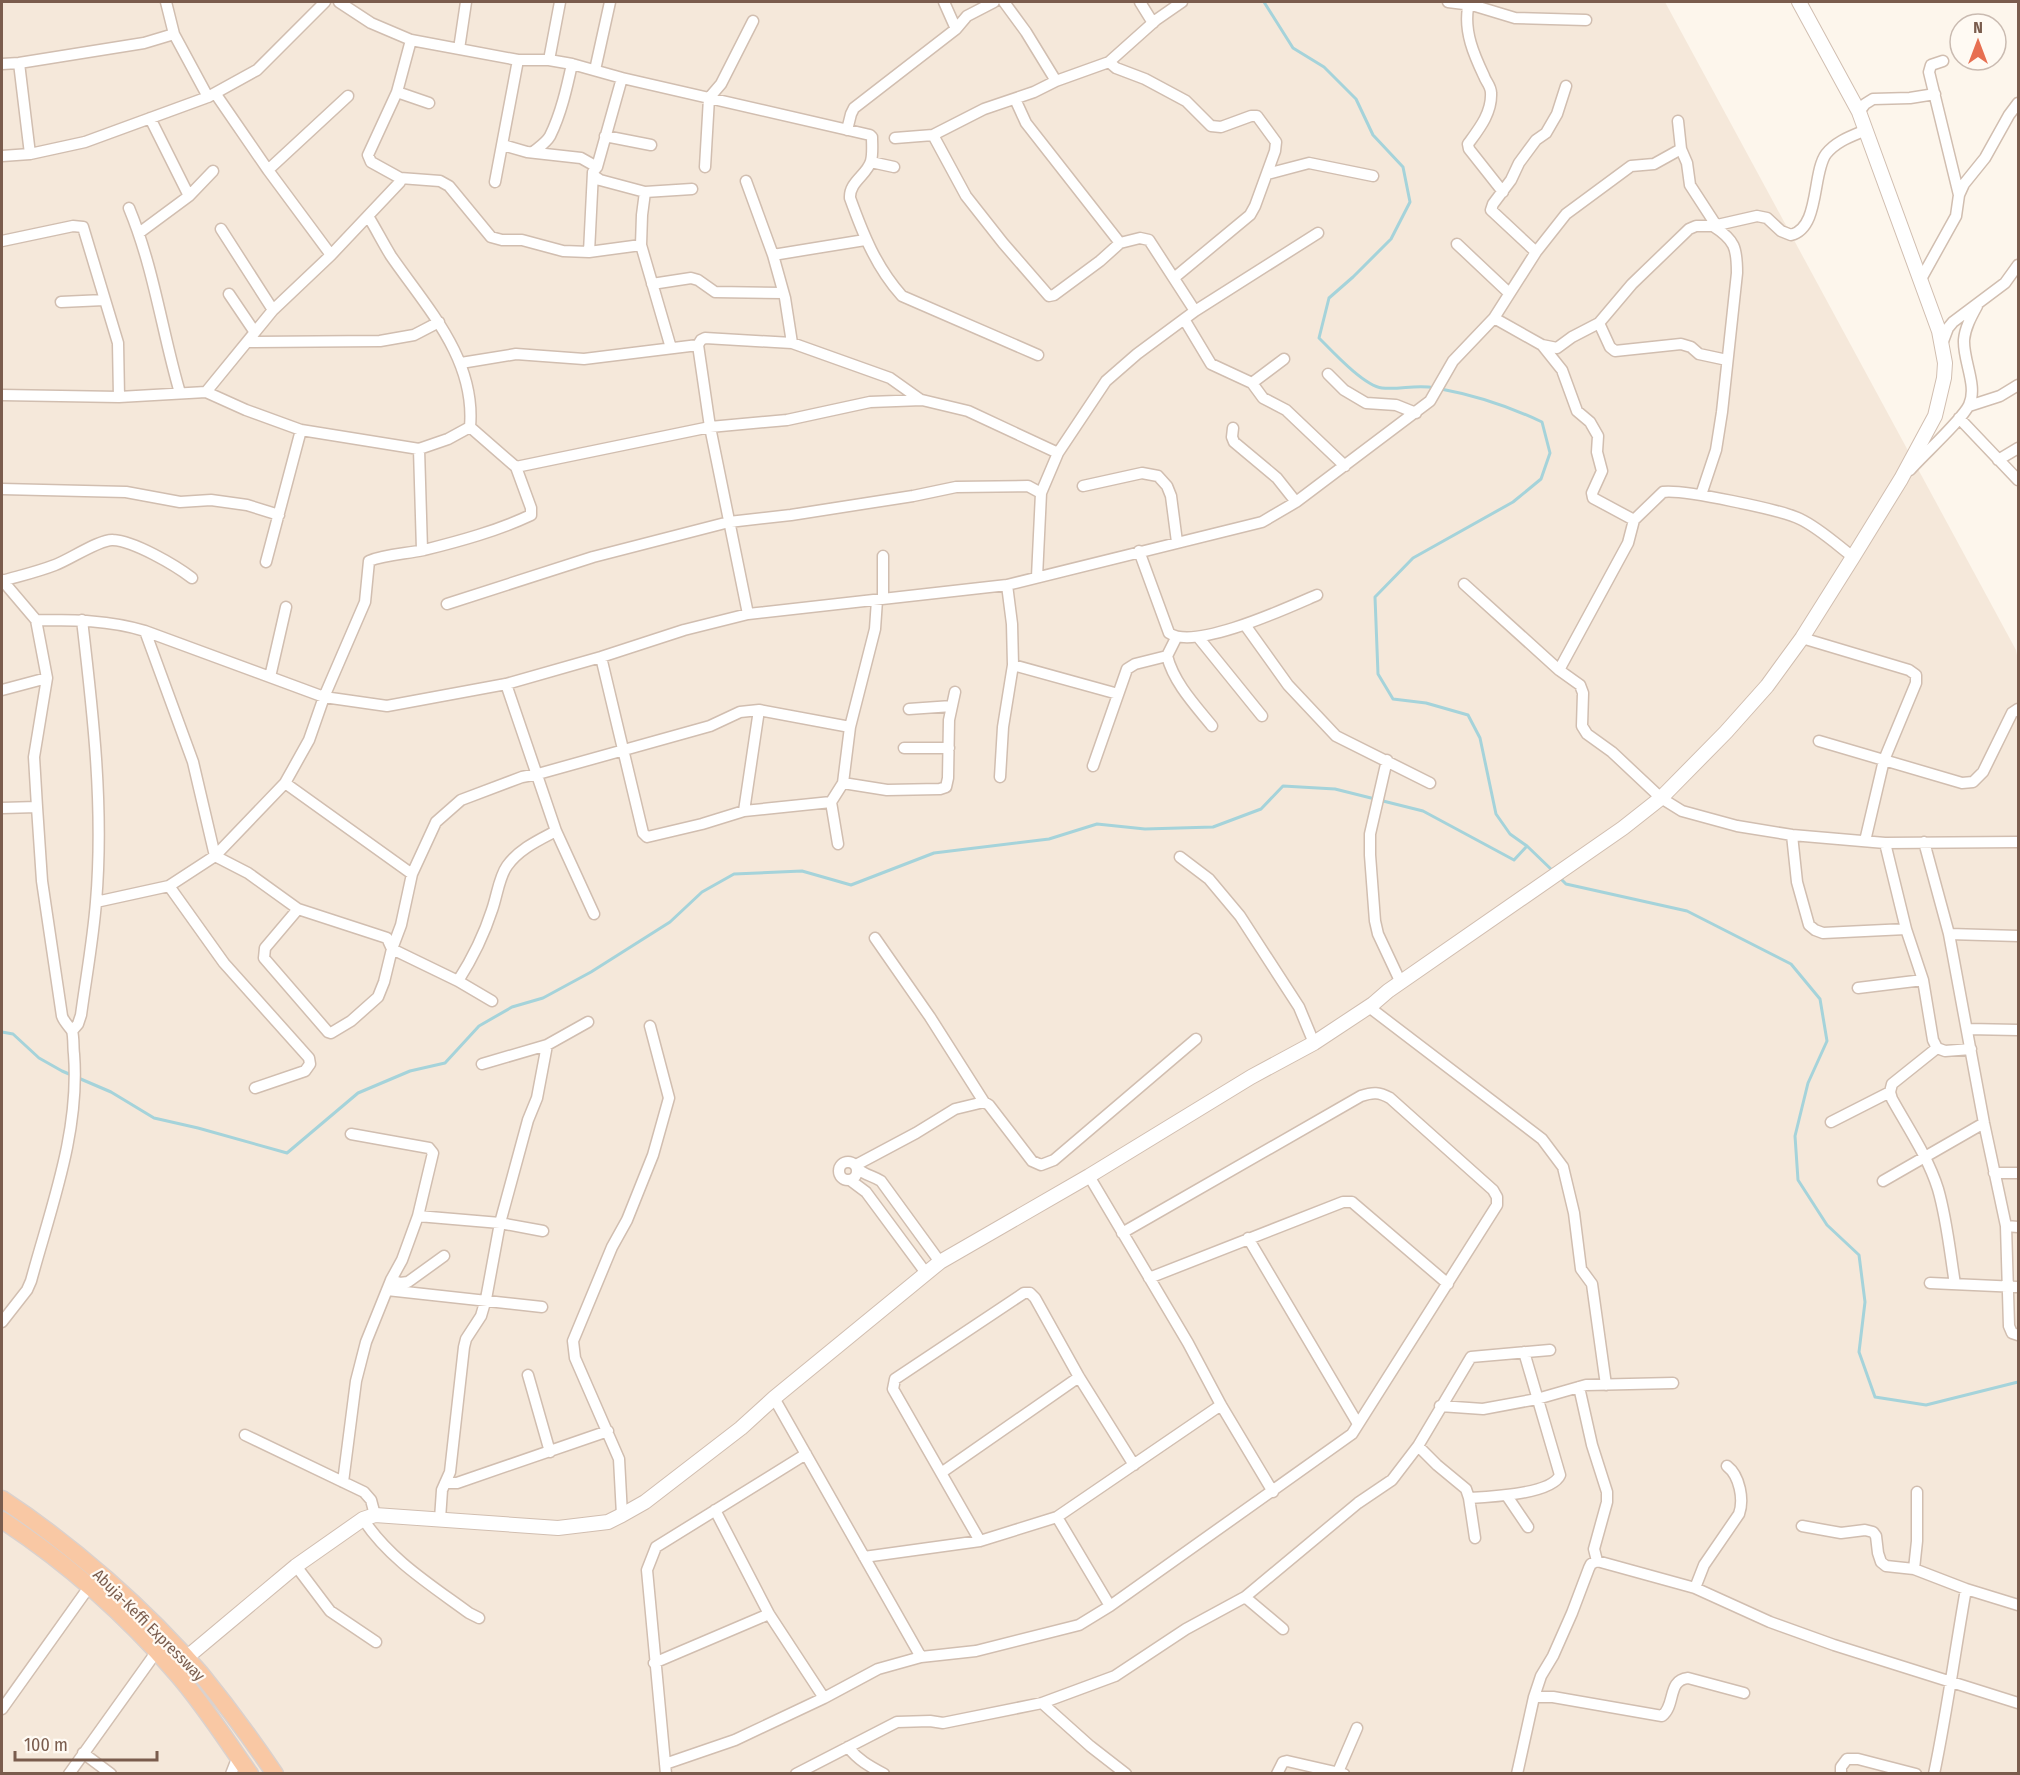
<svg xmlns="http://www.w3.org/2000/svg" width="2020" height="1775" font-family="'Fira Sans Condensed',sans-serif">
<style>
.residential{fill:#f5e8da}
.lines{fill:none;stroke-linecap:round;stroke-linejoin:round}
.stream{stroke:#a5d3da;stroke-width:3}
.minor-casing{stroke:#d1beb0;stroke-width:13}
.tertiary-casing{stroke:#d1beb0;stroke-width:16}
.trunk-casing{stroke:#dad1cd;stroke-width:19}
.minor{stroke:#fff;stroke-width:10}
.tertiary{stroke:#fff;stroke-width:14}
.trunk{stroke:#f9c8a4;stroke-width:16}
.labels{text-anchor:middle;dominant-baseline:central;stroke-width:4.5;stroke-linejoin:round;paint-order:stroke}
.street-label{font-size:16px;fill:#7a5c4d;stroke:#fffaf3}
</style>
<rect width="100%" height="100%" fill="#fdf6ec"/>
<path class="residential" d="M2 2H1665L2016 650 2018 661V1773L2 1774Z"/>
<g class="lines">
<path class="stream" d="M1264 2 1293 48 1324 67 1356 99 1373 135 1403 167 1410 202 1391 239 1353 277 1329 298 1319 338C1332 351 1364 386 1382 388 1400 390 1417 384 1435 388
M1441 389C1479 396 1508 406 1542 422L1550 453 1541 479 1513 502 1413 558 1375 597 1378 674 1393 699 1426 703 1468 715 1480 738 1496 814 1510 834 1527 846 1554 872
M1559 877 1566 884 1687 911 1791 964 1820 999 1827 1041 1808 1083 1795 1136 1798 1180 1827 1225 1859 1255 1865 1302 1859 1352 1875 1397 1926 1405 2018 1382
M2 1032 13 1034 39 1058 62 1071 111 1092 154 1118 198 1128 287 1153 358 1093 410 1071 445 1063 479 1026 512 1007 543 998 591 972 670 922 702 892 734 874 802 871 851 885 934 853 1049 839 1097 824 1145 829 1213 827 1261 809 1283 786 1335 789 1423 811 1514 860 1527 846"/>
<g class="minor-casing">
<path id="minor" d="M166 2 174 34 208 97
M339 2 371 23 411 40 518 60H549L572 64 622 78 870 135 872 137C872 144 873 154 871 161 867 175 849 182 850 198 863 234 876 267 902 296L1038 355
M944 2 956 29
M1004 2 1026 32 1056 81
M1140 2 1153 23
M1448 2 1472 5 1515 18 1586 20
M1464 4 1468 8C1464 32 1474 55 1484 76 1486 82 1491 86 1491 93 1492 113 1479 129 1468 144L1469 149 1503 192
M411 40 397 92 368 155 371 162 400 178 440 181 449 186 491 237 502 240H522L563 251 589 252 641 245
M459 49 466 2
M549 60 560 2
M1943 61 1931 65 1929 72 1959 195
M1109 62 1116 68 1145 79 1186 101 1211 126 1221 127 1251 116H1257L1276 142 1275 151 1255 206 1250 215 1174 278
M19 63 30 154
M2 64 19 63 144 43 174 34
M595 70 610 2
M397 92 429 103
M215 93 268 170 331 255
M1015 99 1026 123 1120 243
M1859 112 1865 104 1873 99 1910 98 1935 94
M150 118 189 196
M1678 121 1681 149 1687 163 1690 185 1716 225
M847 130 851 114 854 108 956 29 967 16 994 2
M933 135 966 196 1003 243 1049 296 1054 295 1100 261 1120 243 1140 238 1149 240 1195 311
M605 136 651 145
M895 138 933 135 984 109 1034 92 1056 81 1109 62 1156 20 1182 2
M503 145 527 152 581 158 597 167
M533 152C539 147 546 143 550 136 561 114 567 87 572 64
M2 156 30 154 85 142 208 97 257 70 325 2
M871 162 894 167
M705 167 709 98 721 84 753 21
M268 170 348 96
M1267 174 1309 163 1373 176
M594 176 600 180 645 192 692 189
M746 181 773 255 785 298 792 343
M495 182 518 60
M645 192 642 215 641 245 671 348
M129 208C154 268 162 332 180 393
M368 216C376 229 383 243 391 256 427 308 476 359 470 427
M221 229 273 310
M139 233 189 196 213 171
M2 241 73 226 83 227 118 343 119 397
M1457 244 1509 293
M589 252 593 172 597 167 622 78
M1536 252 1491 210 1493 204 1511 180 1519 163 1536 140 1546 133 1557 114 1566 86
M773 255 865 240
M1921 279 1956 216 1959 195 1964 184 1985 158 2009 115 2018 103
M652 284 691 278 698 280 715 292 783 293
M229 294 254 331
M61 302 104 300
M1494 318 1542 345 1562 370 1577 411 1590 422 1598 436 1597 452 1602 471 1592 493 1593 498 1634 520
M1184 319 1211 364 1252 383 1263 398 1286 410 1345 466
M1599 323 1610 347 1615 351 1681 344 1691 347 1699 354 1727 360
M248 342 380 341 414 335 439 322
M1942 344 1948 328 1953 322 2005 283 2018 265
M698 345 710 427 748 614
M1542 345 1557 348 1572 337 1599 323 1632 284 1689 229 1696 226H1713L1757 216 1767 218 1781 231 1791 235C1820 228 1812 173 1826 154 1836 141 1852 136 1866 130
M461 363 516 354 584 359 698 345 701 340 705 338 792 343 890 378 921 400
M1328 374 1344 390 1366 403 1396 405 1416 413
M1252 383 1284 359
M206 392 273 310 331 255 400 182V178
M2 395 119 397 206 392 246 410 301 430 419 449 448 439 470 427
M1969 406 2000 396 2018 385
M1959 418 2018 480
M1233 428 1232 437 1234 442 1277 478 1296 502
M419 449 422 550
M1998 460 2018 448
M516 467 710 427 787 420 870 402 922 400 968 411 1058 453
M1910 470C1923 455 1962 420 1969 405 1978 386 1963 361 1964 340 1965 328 1971 317 1977 306
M1083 486 1142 473 1158 476 1167 486 1171 496 1177 542
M2 489 126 492 180 502 211 500 247 505 279 515
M1701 495 1716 450 1722 412 1737 273C1737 248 1735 240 1713 226
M1139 551 1169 633C1195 651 1289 607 1317 595
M266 562 301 430
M1037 577 1041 493 1058 453 1106 381 1137 354 1195 311 1318 233
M2 580 36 620C74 620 109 620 145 631L324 697 387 706 506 684 601 657 684 630 748 614 1007 585 1262 522 1296 502 1430 401 1453 361 1494 318 1536 252 1566 214 1631 166 1654 164 1681 149
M2 581C19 576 37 572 55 565 69 560 100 539 113 540 134 541 175 565 192 578
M1464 584 1559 670 1580 685 1583 693 1582 726 1587 734 1612 752 1661 798 1682 811 1737 826 1792 835 1885 843 2018 842
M883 599V556
M447 604 593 557 729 522 791 515 913 496 956 487 1028 486 1041 493
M1245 625 1288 685 1336 736 1430 783
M145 631 193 762 215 856 248 873 298 909 387 938 392 949 458 981 492 1001
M1198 637 1262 716
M1176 638 1167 656C1174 683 1195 705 1212 726
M1802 638 1909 670 1916 675V683L1884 760 1865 841
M601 657 643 833 647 837 702 824 744 811 831 802
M1013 665 1118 694
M1559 670 1628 543 1634 520 1663 492C1682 489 1782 510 1800 519 1819 528 1836 544 1853 557
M270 677 286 607
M506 684 556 831 594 914
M2 690 47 678
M909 709 952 706
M1819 741 1962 783 1973 782 1983 772 2012 713 2018 709
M904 748H949
M1387 760 1370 834V855L1375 921 1378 934 1401 983
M1093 766 1127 669 1135 664 1167 656
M1000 777 1003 727 1013 665 1012 624 1007 585
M285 783 412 874
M843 783 887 790 940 789 946 787 948 778 949 720 955 692
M2 808 37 807
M744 811 759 710
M1792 835 1797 882 1809 925 1815 930 1823 933 1906 929 1923 980 1933 1040 1937 1048 1945 1051 1971 1049
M1924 842 1949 934 1984 1123 2006 1226 2009 1326 2012 1333 2018 1335
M1885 843 1906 929
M838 844 831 802 843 783 850 727 875 629 877 600
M1180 857 1209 879 1240 916 1299 1007 1314 1043
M169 886 224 963 309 1058 310 1064 305 1071 255 1088
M96 902 169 886 215 856 285 783 309 740 324 697 365 602 369 561C386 554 405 554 424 550 460 541 497 531 531 515V508L516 467 470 427
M298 909 265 948 264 958 328 1032 331 1033 351 1021 378 997 384 982 392 949 401 925 412 874 436 822 461 800 522 777 538 774 710 726 740 712 759 710 850 727
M1949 934 2018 936
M875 938 930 1017 984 1102 989 1105 1032 1161 1041 1165 1054 1160 1196 1039
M458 981C472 959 484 935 492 910 497 896 499 877 507 866 519 849 539 840 556 831
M1858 988 1923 980
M1369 1007 1542 1139 1563 1167 1574 1213 1581 1269 1592 1284 1606 1385
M1968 1029 2018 1030
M72 1031 78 1024 81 1015C86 978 93 940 96 902 104 808 93 713 82 620
M1937 1048 1892 1084 1890 1092 1892 1099C1908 1128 1928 1157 1938 1189 1947 1220 1950 1253 1955 1284
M482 1064 547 1045 588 1022
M1831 1122 1890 1092
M839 1171a9 9 0 1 1 18 0a9 9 0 1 1-18 0Z
M856 1165 916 1133 955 1109 984 1102
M858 1169C865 1175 873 1176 881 1181L940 1262
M1994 1173H2018
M1089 1176 1188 1343 1221 1405 1273 1492
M850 1180 866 1192 926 1273
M1883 1181 1984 1123
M418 1216 500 1223 543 1231
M2006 1226 2018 1227
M1248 1238 1358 1424
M1149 1278 1343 1202H1352L1448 1284
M391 1280 400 1283 408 1282 444 1256
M1930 1283 2018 1287
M387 1290 542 1307
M2 1322 27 1290 31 1281C51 1207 80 1132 74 1054 73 1048 74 1037 72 1031 69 1026 64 1022 62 1016L42 881 37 807 34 757 47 678 36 620
M528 1375 550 1452
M1579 1387 1592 1445 1607 1492V1502L1594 1549 1597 1561
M774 1398 921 1657
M1440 1406 1483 1409 1537 1399 1586 1385 1673 1383
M245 1435 364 1492 371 1500 375 1515
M1418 1446 1437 1465 1466 1489 1469 1498 1475 1538
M941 1473 1079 1377
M343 1482 356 1381 366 1342 391 1280 402 1260 418 1216 433 1153 429 1148 351 1134
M445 1483H457L608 1431
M1507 1496 1528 1527
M1469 1498C1489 1497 1552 1494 1560 1475L1524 1352
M715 1510 769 1614 824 1698
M622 1515 619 1459 575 1358 573 1341 612 1247 627 1220 653 1155 669 1098 650 1026
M1057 1517 1110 1606
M363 1519C389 1559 431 1585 469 1613L479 1618
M440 1519 442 1490 450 1472 464 1347 466 1339 481 1316 486 1299 500 1223 528 1120 537 1098 547 1045
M1802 1526 1841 1533 1865 1530 1873 1532 1876 1536 1878 1553 1881 1562 1886 1566 1914 1569 1966 1589 2018 1605
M980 1541 893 1389 895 1379 1024 1293H1030L1035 1298 1079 1377 1134 1465
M864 1557 980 1541 1057 1517 1221 1405
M296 1566 330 1611 376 1642
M1914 1569 1917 1541V1492
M1695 1588 1704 1565 1739 1514C1744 1500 1740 1476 1727 1466
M1245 1597 1283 1629
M654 1663 769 1614
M1534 1697H1553L1662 1716C1676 1705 1667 1680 1688 1678L1744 1693
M1042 1703 1090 1746 1126 1774
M2 1709 89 1587
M848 1747C858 1760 869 1766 884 1774
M83 1753 111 1774
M665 1764 735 1740 824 1698 878 1669 921 1657 976 1651 1079 1625 1110 1606 1352 1434 1497 1205V1197L1493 1190 1390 1098C1379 1092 1373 1092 1361 1096L1122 1233
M1338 1772 1357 1728
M69 1774 157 1651
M231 1774 238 1756
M666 1774 647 1570 656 1547 806 1454
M796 1774 897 1722 930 1721 943 1723 1042 1703 1115 1676 1186 1629 1245 1597 1358 1503 1392 1480 1418 1446 1471 1357 1550 1350
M1277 1774 1283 1762 1287 1761 1344 1774
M1517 1774 1534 1697 1541 1676 1553 1656 1572 1613 1589 1568 1591 1564 1597 1561 1695 1588 1770 1622 1834 1645 2018 1703
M1841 1774V1767L1847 1759H1858L1916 1774
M1934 1774C1947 1712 1955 1651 1966 1589"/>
</g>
<g class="tertiary-casing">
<path id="tertiary" d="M186 1658 296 1566 363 1519 375 1515 558 1528 608 1522 622 1515 645 1502 741 1428 774 1398 940 1262 1089 1176 1251 1077 1314 1043 1373 1004 1388 991 1623 828 1661 798 1726 732 1767 686 1802 638 1853 557 1901 479 1935 416 1944 378 1945 363 1939 331 1859 112 1799 2"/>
</g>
<g class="trunk-casing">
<path id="trunk" d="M2 1499C72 1545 146 1610 201 1674 227 1706 252 1740 275 1774
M2 1520C66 1562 126 1615 177 1674 204 1705 226 1740 250 1774"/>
</g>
<use href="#minor" class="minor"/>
<use href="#tertiary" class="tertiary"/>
<use href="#trunk" class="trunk"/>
</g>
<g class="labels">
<g class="street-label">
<text transform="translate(149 1625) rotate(45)">Abuja-Keffi Expressway</text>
</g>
</g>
<rect width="2020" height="1775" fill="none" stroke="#7a5c4d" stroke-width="6"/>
<g transform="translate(1978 42)"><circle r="28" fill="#fffaf3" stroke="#cabbb1" stroke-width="1.5"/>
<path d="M0-4.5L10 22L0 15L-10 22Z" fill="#e76f51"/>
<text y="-9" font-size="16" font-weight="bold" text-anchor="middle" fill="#7a5c4d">N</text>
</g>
<path d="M15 1751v9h142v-9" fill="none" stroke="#7a5c4d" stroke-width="3"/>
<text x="24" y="1751" font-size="18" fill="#7a5c4d" stroke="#fffaf3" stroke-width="4.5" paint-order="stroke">100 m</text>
</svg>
